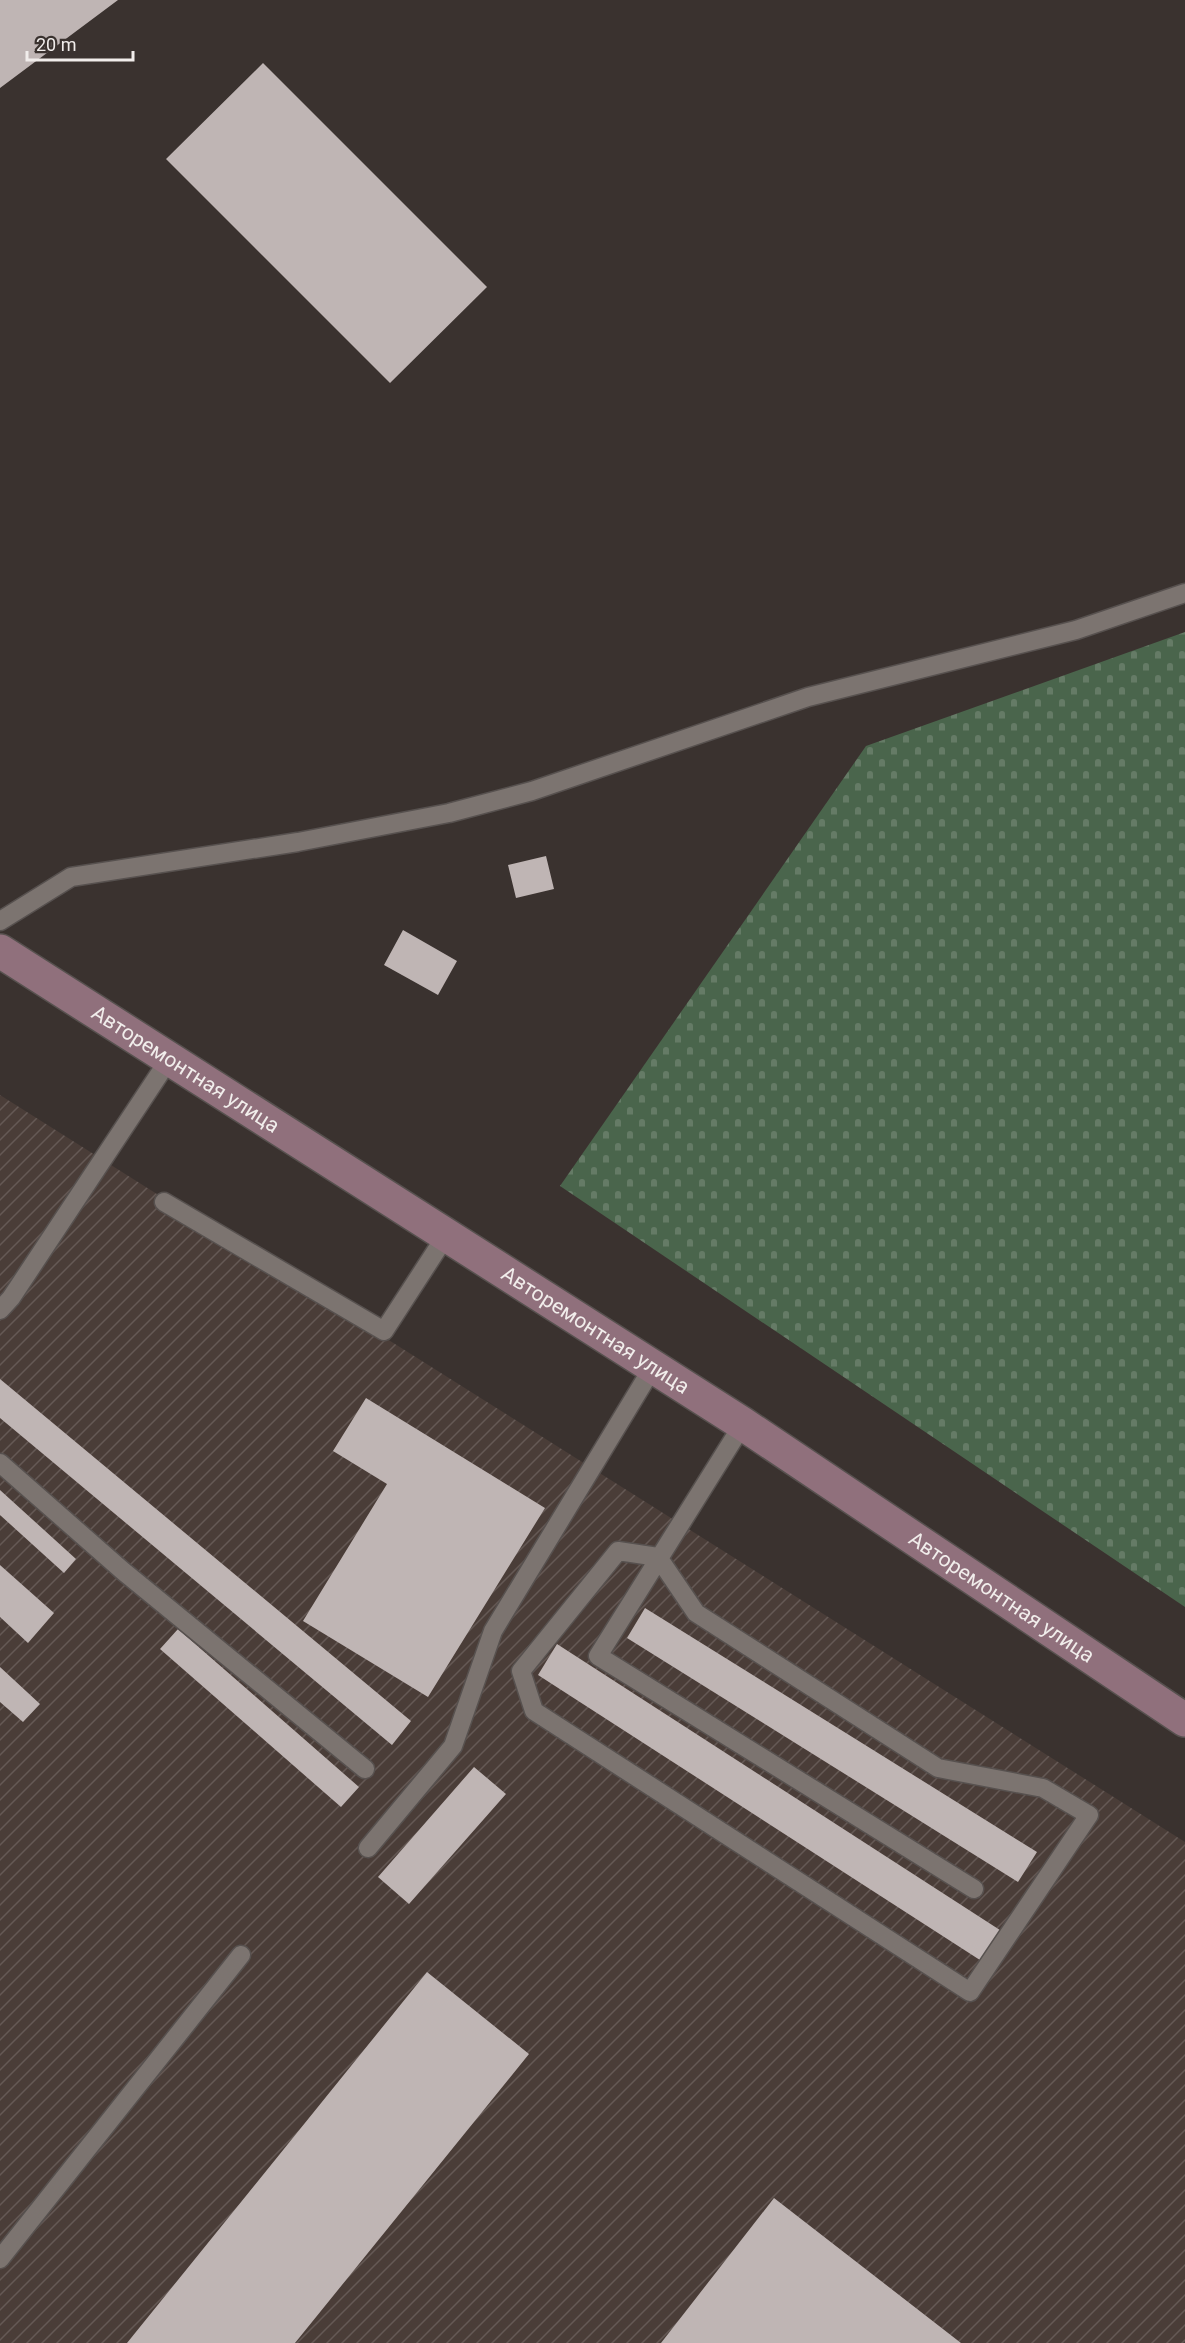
<svg xmlns="http://www.w3.org/2000/svg" width="1185" height="2343" font-family="Roboto,sans-serif">
<style>
.industrial{fill:url(#industrial-furrows)}
.cemetery{fill:url(#cemetery-stones)}
.building{fill:#bfb5b4}
.lines{fill:none;stroke-linecap:round;stroke-linejoin:round}
.lane-casing{stroke:#57514f;stroke-width:21}
.secondary-casing{stroke:#57514f;stroke-width:36}
.lane{stroke:#7c7470;stroke-width:18}
.secondary{stroke:#90707c;stroke-width:33}
.labels{text-anchor:middle;dominant-baseline:central;stroke-width:6;stroke-linejoin:round;paint-order:stroke}
.street-label{font-size:21px;fill:#f1edeb;stroke:#3a322f}
</style>
<defs>
<pattern id="industrial-furrows" width="10" height="10" patternUnits="userSpaceOnUse" patternTransform="scale(1.5)"><rect width="10" height="10" fill="#4a3d38"/><path d="M-1 1l2-2M0 10L10 0M9 11l2-2" fill="none" stroke="#655955"/></pattern>
<pattern id="cemetery-stones" width="16" height="16" patternUnits="userSpaceOnUse" patternTransform="scale(1.5)"><rect width="16" height="16" fill="#4a654c"/><path d="M2 7V4a2 2 0 0 1 4 0v3zM10 15v-3a2 2 0 0 1 4 0v3z" fill="#657b66"/></pattern>
</defs>
<rect width="100%" height="100%" fill="#3a322f"/>
<path class="industrial" d="M0 1095 1185 1842V2343H0Z"/>
<path class="cemetery" d="M1185 632V1607L560 1186 866 746Z"/>
<path class="building" d="M0 0H118L0 88Z
M263 63 487 287 390 383 166 159Z
M546 856 554 889 516 898 508 865Z
M403 930 457 961 438 995 384 965Z
M0 1379 411 1721 392 1745 0 1418Z
M366 1398 545 1508 428 1697 303 1621 387 1484 333 1451Z
M0 1490 76 1559 64 1573 0 1515Z
M0 1565 54 1613 28 1643 0 1617Z
M645 1608 1037 1852 1018 1882 627 1638Z
M178 1629 359 1787 341 1807 160 1649Z
M557 1644 1003 1932 983 1962 538 1675Z
M0 1667 40 1704 23 1722 0 1702Z
M474 1767 506 1794 409 1904 378 1877Z
M427 1972 529 2054 295 2343H127Z
M774 2198 961 2343H661Z"/>
<g class="lines">
<g class="lane-casing">
<path id="lane" d="M0 921 71 877 298 842 449 813 532 791 808 697 1076 630 1185 593
M164 1202 384 1331 447 1234
M0 1310 11 1298 170 1058
M743 1424 598 1656 974 1889
M0 1463 123 1571 365 1769
M618 1551 658 1557 696 1613 938 1768 1043 1788 1089 1815 970 1992 534 1711 521 1671Z
M368 1848 453 1746 493 1631 653 1367
M0 2259 241 1955"/>
</g>
<g class="secondary-casing">
<g id="secondary">
<path id="s1" d="M0 951 743 1424 1185 1720"/>
</g>
</g>
<use href="#lane" class="lane"/>
<use href="#secondary" class="secondary"/>
</g>
<g class="labels">
<g class="street-label">
<text stroke="none"><textPath href="#s1" startOffset="220">Авторемонтная улица</textPath></text>
<text stroke="none"><textPath href="#s1" startOffset="706">Авторемонтная улица</textPath></text>
<text stroke="none"><textPath href="#s1" startOffset="1192">Авторемонтная улица</textPath></text>
</g>
</g>
<path d="M27 51v9h106v-9" fill="none" stroke="#f1edeb" stroke-width="3"/>
<text x="36" y="51" font-size="18" fill="#f1edeb" stroke="#3a322f" stroke-width="4.5" paint-order="stroke">20 m</text>
</svg>
